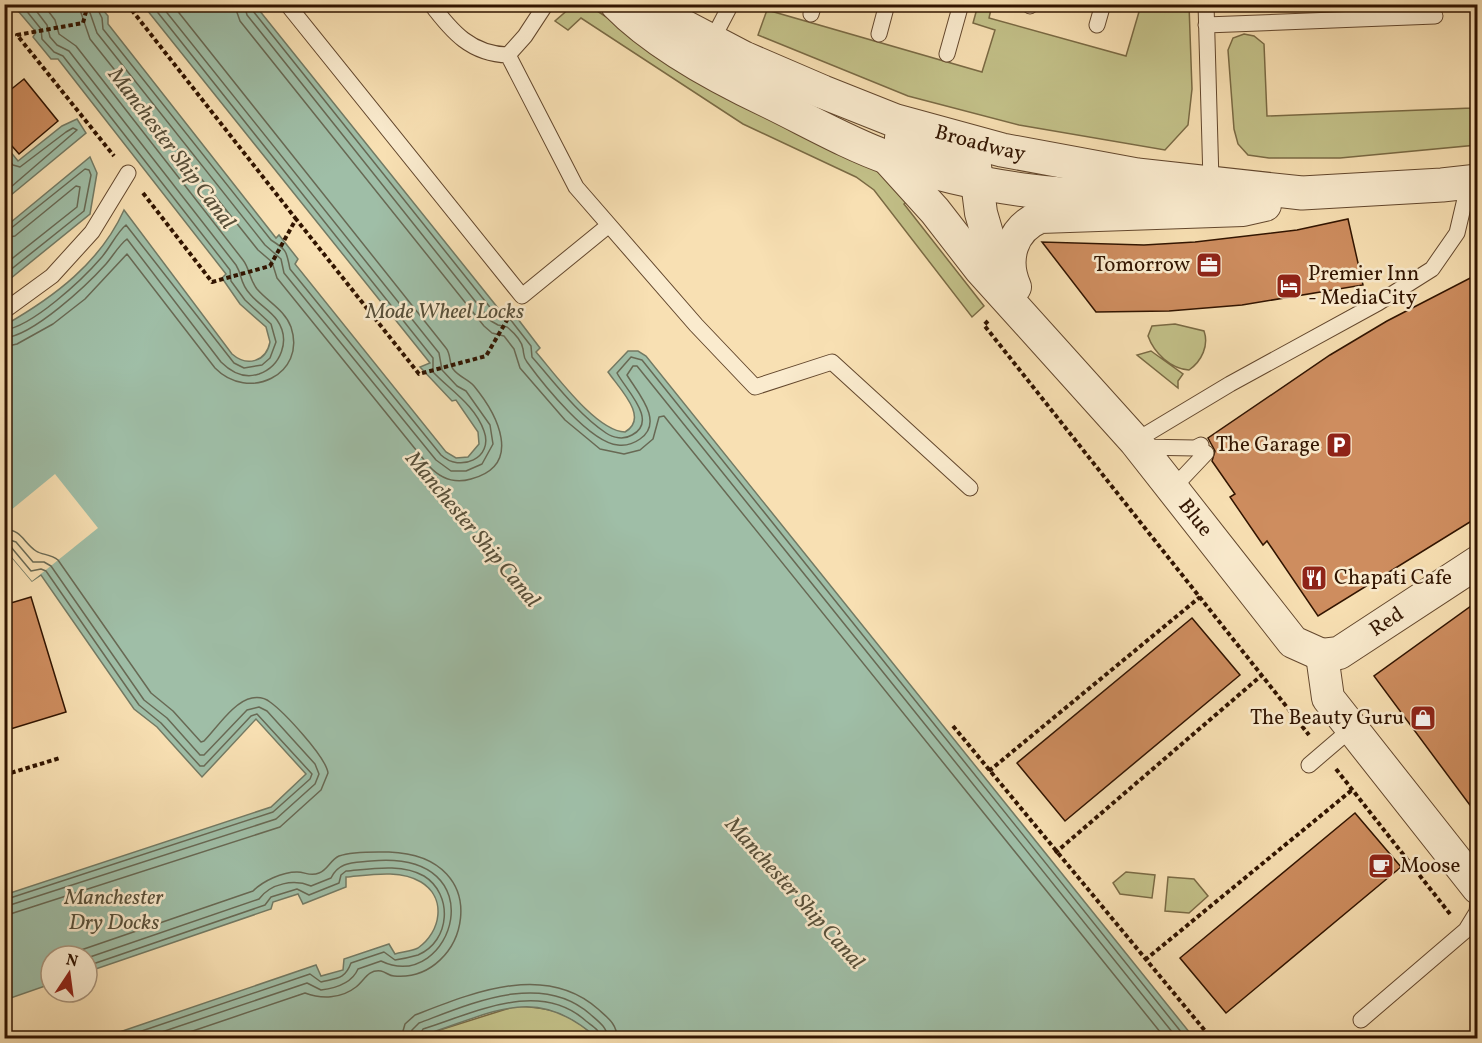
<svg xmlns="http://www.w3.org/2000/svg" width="1482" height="1043" font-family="Vollkorn,serif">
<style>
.green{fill:#c3c189;stroke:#7a6a44;stroke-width:1.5}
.water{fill:#9fbea7;stroke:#737a64;stroke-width:1.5}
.pier{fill:#f8e0b3}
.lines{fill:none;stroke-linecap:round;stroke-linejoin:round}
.shore{stroke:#686954;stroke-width:1.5}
.building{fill:#ce8d5f;stroke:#311400;stroke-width:1.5}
.service-casing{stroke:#63472d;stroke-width:17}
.minor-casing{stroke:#63472d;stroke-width:34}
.tertiary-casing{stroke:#63472d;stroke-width:35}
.path{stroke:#311400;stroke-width:4;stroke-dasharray:4.5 3;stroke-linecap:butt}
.service{stroke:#faebce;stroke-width:15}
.minor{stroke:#faebce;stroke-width:32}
.tertiary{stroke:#faebce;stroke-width:33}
.labels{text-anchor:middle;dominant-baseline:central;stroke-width:5;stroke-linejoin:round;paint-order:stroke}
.street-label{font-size:21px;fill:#311400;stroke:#faebce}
.poi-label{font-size:21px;fill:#311400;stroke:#faebce;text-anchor:end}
.water-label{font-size:22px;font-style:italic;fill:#58503a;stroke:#faebce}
</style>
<rect width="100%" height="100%" fill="#f8e0b3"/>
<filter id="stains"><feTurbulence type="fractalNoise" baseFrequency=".00333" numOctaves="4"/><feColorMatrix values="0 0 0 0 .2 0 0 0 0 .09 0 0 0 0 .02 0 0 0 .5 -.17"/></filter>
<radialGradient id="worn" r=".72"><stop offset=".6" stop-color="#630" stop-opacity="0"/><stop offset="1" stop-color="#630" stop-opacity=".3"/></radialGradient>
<path class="green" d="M588 5 694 74 882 170 911 197 904 204 984 306 972 317 874 190 856 177 743 124 581 18 568 30 555 21 570 8Z
M978 5H992L989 18 1126 56 1141 5H1189L1192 89 1188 125 1165 150 1019 125 908 96 758 35 767 10 982 72 995 30 973 23Z
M1244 34 1254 36 1264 44 1267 116 1472 108V89H1477V145L1340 158H1269L1248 155 1238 144 1234 129 1228 50 1233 38Z
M1175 324 1204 331C1209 345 1202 361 1189 370 1171 369 1154 353 1148 336L1152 326Z
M1151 351 1183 374 1178 381V388L1137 355Z
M1126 872 1155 875 1152 898 1120 894 1113 883Z
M1168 877 1194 879 1208 896 1189 913 1165 911Z
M516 1006C554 1008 568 1012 597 1038H423L424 1035Z"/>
<path class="water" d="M13 5H99L108 16V24L276 238 279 235 298 259 295 264 446 452 456 458 468 457 479 444 478 432 456 400 452 401 420 367 430 363 143 5H255L502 313 511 310 540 348 536 352C555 374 596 431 625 432 650 418 619 388 608 372L628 351H638L646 356 1194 1038H597C535 983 494 1013 424 1035L423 1038H102L316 965 321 976 343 970 344 959 389 944 395 954C402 952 412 951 418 948 441 932 447 898 421 882 400 869 369 875 346 877V887L303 904 298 894 273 902 271 909 87 972V956H51V984L5 1000 4 895 271 807 306 774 256 719 202 777 157 727 134 709 41 575 32 581 5 549V325C54 297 100 263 124 210L232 354C247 367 266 362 270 342L266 327 240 304 222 278 226 274 58 59H51L33 37 36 32Z
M77 119 86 133 5 200V145L18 161 62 126Z
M90 157 97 173 90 214 5 283V227Z"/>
<path class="pier" d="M55 474 98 528 32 581 5 549V515Z"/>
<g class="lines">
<path class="shore" d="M78 4 90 39 258 250 272 262 277 278 429 466C440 478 454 484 471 479 524 465 497 414 474 386 468 379 459 377 453 369 449 363 451 354 446 348L172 4
M87 4 97 33 265 245 281 259 284 273 436 460 451 471H466L482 464 493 444 490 425 466 391 457 386 442 370 439 353 160 4
M95 4 102 18 103 29 271 240C288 251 286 251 290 269L441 455C460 473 494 458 484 431 475 405 450 390 433 372V358L151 4
M234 4 240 21 484 326 492 333 504 336 514 349 520 368 565 420 600 449 624 454 640 450 653 439 659 417 664 416 1165 1038
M244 4 247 15 491 321 498 325 507 327C513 332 522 341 523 349 524 354 523 357 527 362 543 384 590 443 618 445 626 446 633 444 640 439 665 422 637 392 627 375L633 366H637L1177 1038
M251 4 253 11 497 316 510 319 531 346 532 357C555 383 577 413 606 433 613 438 624 440 632 435 659 421 626 390 617 373L631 357 642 360 1186 1038
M4 155 13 165 20 167 66 132 73 128 77 130 4 193
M4 231 10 229 85 169 89 170 91 175 84 211 4 275
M4 238 15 236 76 186 80 187 77 207 4 265
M4 330C32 327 83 279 101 258 110 248 117 232 126 225L234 363 244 368 262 365 270 358 276 342 271 324 245 300 231 281 230 270 63 56 54 52 42 39 41 29 21 4
M4 338C33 336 87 285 106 264 113 256 119 245 127 239L221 362C231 372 244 379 259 374 281 366 291 340 277 320 270 310 258 304 250 294 239 282 243 276 236 265L69 51 57 45 50 37 47 25 31 4
M4 347 17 344 53 324 85 299 127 254 215 368C248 402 307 375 291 327 285 310 268 302 257 289 249 279 250 269 243 260L76 46 59 34 55 20 43 4
M4 529C22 530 23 542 36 551 42 555 51 554 58 560L151 693 173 711 201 742 204 741C216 729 234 701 252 698 258 697 265 698 270 702 284 712 326 757 328 773L321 790 280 827 4 916
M4 538 16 542 33 562H44L51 566 144 700 167 718 200 755H204L247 710 259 707 267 711 315 764 319 774 315 784 276 819 4 907
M4 546 11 547 31 571 41 569 46 571 139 705 161 723 200 766H204L251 716 257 714 312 774 310 779 273 812 4 900
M72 956 81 950 253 891C263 881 282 872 297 872 306 872 310 877 319 873 328 870 330 860 339 856 353 851 374 852 389 852 499 856 468 983 394 976 389 976 386 972 381 971 368 969 364 981 356 987 341 999 321 999 305 993L172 1038
M87 958 259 899C271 883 294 879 311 886L331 878C339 861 354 863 371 861 499 849 452 995 381 961L358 969C352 983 337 988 321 990L307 983 144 1038
M87 966 265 905 271 897 297 889 309 895 339 883 341 875 346 871C370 869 402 863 424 876 453 894 451 941 418 955 411 957 402 959 395 960L384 952 351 963C345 979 338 978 321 982L310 974 121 1038
M401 1038 405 1024 415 1015C472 993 545 962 598 1009 608 1018 617 1024 617 1038
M410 1038 412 1030 419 1023C470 1004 541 971 590 1014 598 1021 607 1027 608 1038
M418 1038 423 1029C474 1013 539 979 586 1021 592 1026 600 1030 601 1038"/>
</g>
<path class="building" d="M24 79 58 121 19 154 4 137V95Z
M1348 219 1363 285 1242 305 1169 311 1096 312 1042 242 1144 245 1195 242 1297 230Z
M1478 274V517L1318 616 1267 541 1263 545 1230 497 1235 494 1212 461 1215 451 1208 438 1330 355 1387 321Z
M31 597 66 712 4 731V605Z
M1478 601V816L1374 676Z
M1192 618 1240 675 1065 821 1017 763Z
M1355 813 1401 867 1226 1013 1180 958Z"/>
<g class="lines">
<g class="service-casing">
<path id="service" d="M287 4 522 296 609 225
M431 4C452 32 471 54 508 55
M546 4 525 36 508 55 576 187 696 325 755 387 832 362 970 488
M1206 4 1211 181
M1030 6V4
M811 14 814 4
M1097 25 1103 4
M1206 25 1435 16
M879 34 887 4
M710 44 731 4
M947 54 961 4
M4 311 52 276 92 232 128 173
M1135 441 1230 384 1378 303 1432 269 1457 233 1469 182
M1139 447 1195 448 1201 445
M1172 489 1206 453
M1309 765 1351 729
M1361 1020 1466 930 1477 912 1478 902"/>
</g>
<g class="minor-casing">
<g id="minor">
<path d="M901 138 932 146 975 166 981 213 993 254 1012 283"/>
<path id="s1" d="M887 158 935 211 980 269 1135 441 1293 642 1322 655"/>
<path d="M1015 287C1003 260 1011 229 1040 217L1243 210 1265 205"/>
<path d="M1322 655 1328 698 1478 888"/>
<path id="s2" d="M1322 655 1339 653 1478 562"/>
</g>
</g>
<g class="tertiary-casing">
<g id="tertiary">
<path d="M617 4C657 45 719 78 770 102 809 121 849 144 889 158 994 196 1094 197 1203 202"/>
<path id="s3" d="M641 4 744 58 823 92 896 121 1002 150 1137 175 1302 193 1442 185 1478 181"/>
</g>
</g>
<path class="path" d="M88 4 83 23 17 35 114 156
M127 4 296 219
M143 193 212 282 270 266 296 219 419 374 486 356 510 315
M988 321 984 325 1309 735
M953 726 1211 1038
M1336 769 1450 914
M989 771 1200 597
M4 775 60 758
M1055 853 1262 675
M1145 960 1352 790"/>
<use href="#service" class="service"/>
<use href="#minor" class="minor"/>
<use href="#tertiary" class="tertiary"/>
</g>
<defs>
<g id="office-square" transform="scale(1.35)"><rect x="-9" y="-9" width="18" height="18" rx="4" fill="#8f2418" stroke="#faebce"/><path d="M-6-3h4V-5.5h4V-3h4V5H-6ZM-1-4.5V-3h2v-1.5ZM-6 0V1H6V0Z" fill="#fff"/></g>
<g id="hotel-square" transform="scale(1.35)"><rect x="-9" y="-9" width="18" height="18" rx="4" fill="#8f2418" stroke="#faebce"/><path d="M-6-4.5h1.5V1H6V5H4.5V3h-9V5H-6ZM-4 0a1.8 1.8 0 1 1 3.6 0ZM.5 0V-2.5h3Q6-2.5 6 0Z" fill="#fff"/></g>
<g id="parking-square" transform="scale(1.35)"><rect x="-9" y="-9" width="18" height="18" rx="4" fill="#8f2418" stroke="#faebce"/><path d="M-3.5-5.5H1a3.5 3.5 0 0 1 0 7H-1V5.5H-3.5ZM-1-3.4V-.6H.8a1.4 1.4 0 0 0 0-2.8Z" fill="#fff"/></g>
<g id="restaurant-square" transform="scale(1.35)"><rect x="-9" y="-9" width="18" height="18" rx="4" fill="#8f2418" stroke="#faebce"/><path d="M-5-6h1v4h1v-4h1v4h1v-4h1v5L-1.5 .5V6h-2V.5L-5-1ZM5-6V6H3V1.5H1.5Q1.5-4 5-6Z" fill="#fff"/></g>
<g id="shop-square" transform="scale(1.35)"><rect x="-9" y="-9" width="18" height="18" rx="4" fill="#8f2418" stroke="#faebce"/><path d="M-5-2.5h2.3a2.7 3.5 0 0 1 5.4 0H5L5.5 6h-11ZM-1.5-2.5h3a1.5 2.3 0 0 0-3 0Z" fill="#fff"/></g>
<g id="cafe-square" transform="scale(1.35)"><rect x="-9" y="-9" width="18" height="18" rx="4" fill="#8f2418" stroke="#faebce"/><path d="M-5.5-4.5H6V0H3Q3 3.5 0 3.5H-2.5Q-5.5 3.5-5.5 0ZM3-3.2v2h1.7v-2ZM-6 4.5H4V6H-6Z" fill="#fff"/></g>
</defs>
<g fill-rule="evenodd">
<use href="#office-square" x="1209" y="265"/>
<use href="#hotel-square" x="1289" y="286"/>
<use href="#parking-square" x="1339" y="445"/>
<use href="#restaurant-square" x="1314" y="578"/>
<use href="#shop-square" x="1423" y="718"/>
<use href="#cafe-square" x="1381" y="866"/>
</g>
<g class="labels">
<g class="street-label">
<text stroke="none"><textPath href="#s3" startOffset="368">Broadway</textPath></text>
<text stroke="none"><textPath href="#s1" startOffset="474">Blue</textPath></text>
<text stroke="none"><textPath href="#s2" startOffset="74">Red</textPath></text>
</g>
<g class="poi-label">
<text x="1190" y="265">Tomorrow</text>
<text x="1308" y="274" text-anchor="start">Premier Inn<tspan x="1308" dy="24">- MediaCity</tspan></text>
<text x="1320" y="445">The Garage</text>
<text x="1334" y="578" text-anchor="start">Chapati Cafe</text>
<text x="1404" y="718">The Beauty Guru</text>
<text x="1400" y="866" text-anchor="start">Moose</text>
</g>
<g class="water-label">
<text transform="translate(171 149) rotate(53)">Manchester Ship Canal</text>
<text x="445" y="312">Mode Wheel Locks</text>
<text transform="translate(472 530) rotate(50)">Manchester Ship Canal</text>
<text transform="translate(794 894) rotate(48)">Manchester Ship Canal</text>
<text x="114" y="898">Manchester<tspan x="114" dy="25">Dry Docks</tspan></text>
</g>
</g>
<rect width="1482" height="1043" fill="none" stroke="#f8e0b3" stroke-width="24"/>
<rect x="6" y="6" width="1470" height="1031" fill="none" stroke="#311400" stroke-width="3"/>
<rect x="12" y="12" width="1458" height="1019" fill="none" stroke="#311400" stroke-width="1.5"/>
<g transform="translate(69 974) rotate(13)"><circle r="28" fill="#faebce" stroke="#aa957c" stroke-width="1.5"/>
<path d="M0-4.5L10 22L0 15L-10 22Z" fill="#8f2418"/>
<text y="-9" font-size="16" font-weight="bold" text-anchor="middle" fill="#311400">N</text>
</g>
<rect width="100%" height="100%" filter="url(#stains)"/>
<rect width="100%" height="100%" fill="url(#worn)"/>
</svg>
